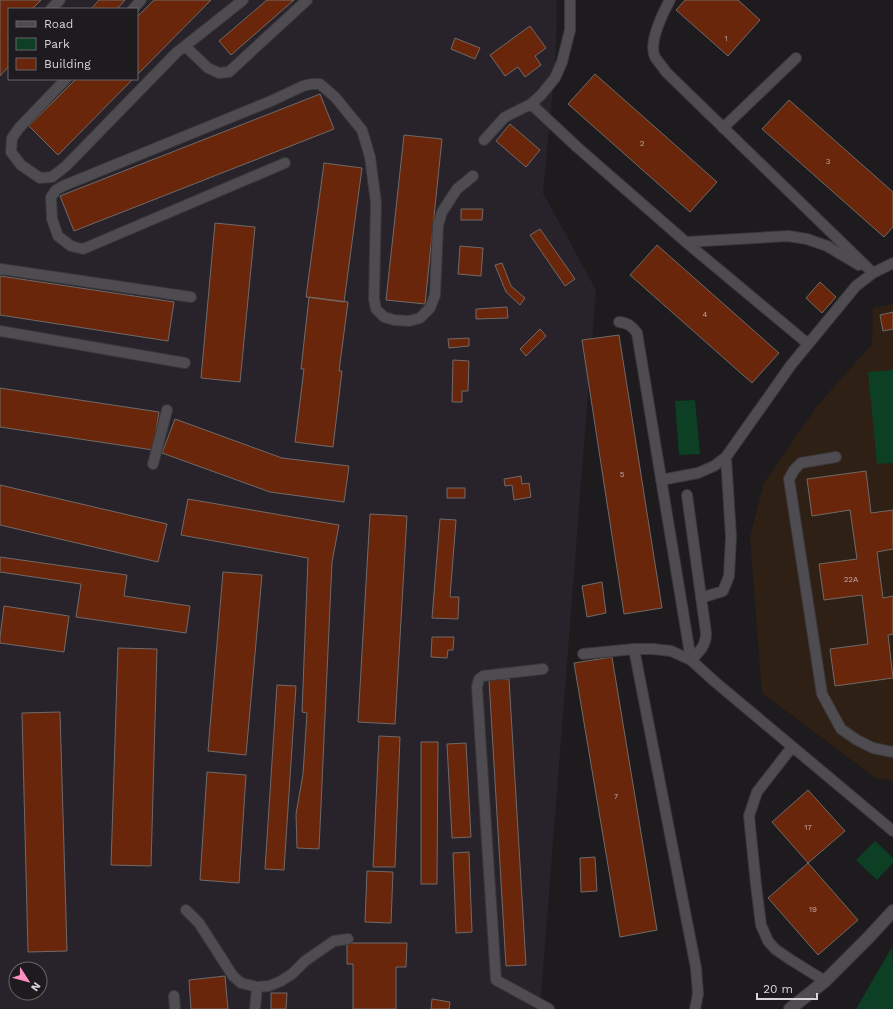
<svg xmlns="http://www.w3.org/2000/svg" width="893" height="1009" font-family="'Work Sans',sans-serif">
<style>
.built{fill:#28232b;fill-rule:evenodd}
.education{fill:#2e2014}
.green{fill:#0d3f24}
.building{fill:#6a260b;stroke:#6f6a68}
.lines{fill:none;stroke-linecap:round;stroke-linejoin:round}
.lane-casing{stroke:#39383a;stroke-width:12}
.street-casing{stroke:#39383a;stroke-width:14}
.lane{stroke:#4e4c50;stroke-width:10}
.street{stroke:#4e4c50;stroke-width:12}
.labels{text-anchor:middle;dominant-baseline:central;stroke-width:4;stroke-linejoin:round;paint-order:stroke}
.number-label{font-size:8px;fill:#bca9a5}
</style>
<rect width="100%" height="100%" fill="#1d1b1e"/>
<path class="built" d="M0 0H557L556 53 543 193 596 290 540 1009H0ZM9 9H137V79H9ZM16 969H40V993H16Z"/>
<path class="education" d="M893 304V781L876 778 762 693 750 537 764 483 817 406 872 344 873 308Z"/>
<path class="green" d="M893 370V463L877 464 868 372Z
M695 400 700 454 679 455 675 401Z
M875 841 893 858V863L877 880 856 860Z
M892 947 893 968V1009H856Z"/>
<path class="building" d="M0 0H41L32 9H9V33L8 34 9 36V66L0 76Z
M99 0H125L117 9H91Z
M154 0H211L137 75V17Z
M267 0H294L231 55 219 41Z
M685 0H738L760 20 728 56 676 10Z
M530 26 546 48 535 56 541 65 525 77 518 67 505 76 490 55Z
M455 38 480 48 475 59 451 49Z
M595 74 717 182 690 212 568 104Z
M76 79H133L58 155 29 126Z
M320 94 334 129 74 231 60 196Z
M789 100 893 192V227L884 237 762 129Z
M510 124 540 150 526 167 496 141Z
M404 135 442 139 425 304 386 300Z
M324 163 362 168 344 302 306 297Z
M461 209H483L482 220H461Z
M215 223 255 227 240 382 201 378Z
M540 229 575 279 565 286 530 235Z
M657 245 779 353 752 383 630 275Z
M460 246 483 248 481 276 458 274Z
M502 263 511 286 525 298 520 305 506 292 495 265Z
M0 276 174 302 168 341 0 315Z
M820 282 836 297 822 313 806 298Z
M309 297 348 302 339 371H342L333 447 295 442 304 369H301Z
M507 307 508 318 476 319V309Z
M893 312V329L883 331 880 315Z
M540 329 546 336 526 356 520 349Z
M619 335 662 608 624 614 582 340Z
M469 338V346L449 348 448 339Z
M453 360 469 361 468 391H462V402H452Z
M0 388 159 412 153 450 0 427Z
M175 419 282 458 349 466 344 502 270 492 162 453Z
M866 471 871 513 893 510V549L877 552 883 598 893 596V634L888 635 893 678 835 686 830 649 868 644 862 595 824 600 819 564 857 559 850 510 812 516 807 479Z
M521 476 522 484 529 483 531 497 514 500 512 485 505 486 504 479Z
M0 485 167 524 158 562 0 525Z
M447 488H465V498H447Z
M188 499 339 525 332 562 319 849 297 848 296 814 303 774 307 713 302 712 308 558 181 535Z
M370 514 407 516 395 724 358 722Z
M440 519 456 520 450 597H459L458 619 432 618Z
M0 557 127 575 124 596 190 606 186 633 76 617 81 584 0 572Z
M223 572 262 575 246 755 208 751Z
M602 582 606 613 587 617 582 586Z
M4 606 69 616 64 652 0 643V637Z
M432 637H454L453 650H448L447 658 431 657Z
M118 648 157 649 151 866 111 865Z
M612 657 657 930 620 937 574 663Z
M509 679 526 965 506 966 489 680Z
M277 685 296 686 284 870 265 869Z
M60 712 67 951 28 952 22 713Z
M379 736 400 737 395 867H373Z
M421 742H438L437 884H421Z
M466 743 471 837 452 838 447 744Z
M207 772 246 775 239 883 200 880Z
M808 790 845 831 808 863 772 822Z
M469 852 472 932 456 933 453 853Z
M595 857 597 891 581 892 580 858Z
M808 863 858 920 818 955 768 898Z
M367 871 393 872 391 923 365 922Z
M347 943H407L406 967H396V1009H353V964H347Z
M225 976 228 1009H191L189 980Z
M271 993H287L286 1009H271Z
M432 999 450 1002 449 1009H431Z"/>
<g class="lines">
<g class="lane-casing">
<path id="lane" d="M670 0C663 12 648 43 655 57 658 62 663 67 666 72L873 273
M51 9 60 0
M133 9 141 0
M185 46 208 68 219 73 229 72 307 0
M66 79 19 128 12 138 11 152 21 165 40 178 52 177 66 166 177 52 185 46 243 0
M531 104 577 147 687 243 807 343
M723 128 796 58
M484 140 505 117 531 104 541 95 555 78 562 62 570 30V0
M285 163 83 249 71 246 58 236 52 219 51 197 56 190 63 186 271 101 303 86 312 84H320L335 97 362 130 370 157 376 203 374 299 376 309 384 317 394 320 409 321 420 318 430 308 435 295 438 225 442 212 457 189 473 176
M687 242 788 236 807 239 827 246 859 265
M0 270 1 269 191 297
M619 322C628 323 632 326 637 333L691 660
M0 331 185 363
M836 457 801 463 794 470 789 479 822 694 841 729 857 740 873 748 893 752
M153 464 167 410
M661 480 698 473 714 466 726 457 791 365 856 286 873 273 893 263
M687 495 706 633C706 646 700 651 691 660
M701 598 723 591 729 576 731 537 726 457
M583 654 634 649
M543 669 483 676 479 679 477 687 496 980 549 1009
M792 747 757 792 749 816 756 885 761 925 768 941 775 949 791 960 825 981
M186 910 199 923 233 976 241 983 257 987 269 986 281 981 292 974 305 961 334 941 348 939
M174 996 175 1009
M255 1009 257 987
M695 1009 698 994 696 968 634 649H653L671 651 691 660 714 681 893 831"/>
</g>
<g class="street-casing">
<path id="street" d="M790 1009 825 981 869 937 893 911"/>
</g>
<use href="#lane" class="lane"/>
<use href="#street" class="street"/>
</g>
<g class="labels">
<g class="number-label">
<text x="726" y="38">1</text>
<text x="642" y="143">2</text>
<text x="828" y="161">3</text>
<text x="705" y="314">4</text>
<text x="622" y="474">5</text>
<text x="851" y="579">22А</text>
<text x="616" y="796">7</text>
<text x="808" y="827">17</text>
<text x="813" y="909">19</text>
</g>
</g>
<rect x="8" y="8" width="130" height="72" fill="#1d1b1e" stroke="#676568"/>
<rect x="16" y="21" width="20" height="6" fill="#4e4c50" stroke="#676568"/>
<text x="44" y="28" font-size="12" fill="#d7d5d8">Road</text>
<rect x="16" y="38" width="20" height="12" fill="#0d3f24" stroke="#676568"/>
<text x="44" y="48" font-size="12" fill="#d7d5d8">Park</text>
<rect x="16" y="58" width="20" height="12" fill="#6a260b" stroke="#676568"/>
<text x="44" y="68" font-size="12" fill="#d7d5d8">Building</text>
<g transform="translate(28 981) rotate(126)"><circle r="19" fill="#1d1b1e" stroke="#676568"/>
<path d="M0-3L7 15L0 10L-7 15Z" fill="#fc8fc2"/>
<text y="-6" font-size="11" font-weight="bold" text-anchor="middle" fill="#d7d5d8">N</text>
</g>
<path d="M757 993v6h60v-6" fill="none" stroke="#d7d5d8" stroke-width="2"/>
<text x="763" y="993" font-size="12" fill="#d7d5d8" stroke="#1d1b1e" stroke-width="3" paint-order="stroke">20 m</text>
</svg>
